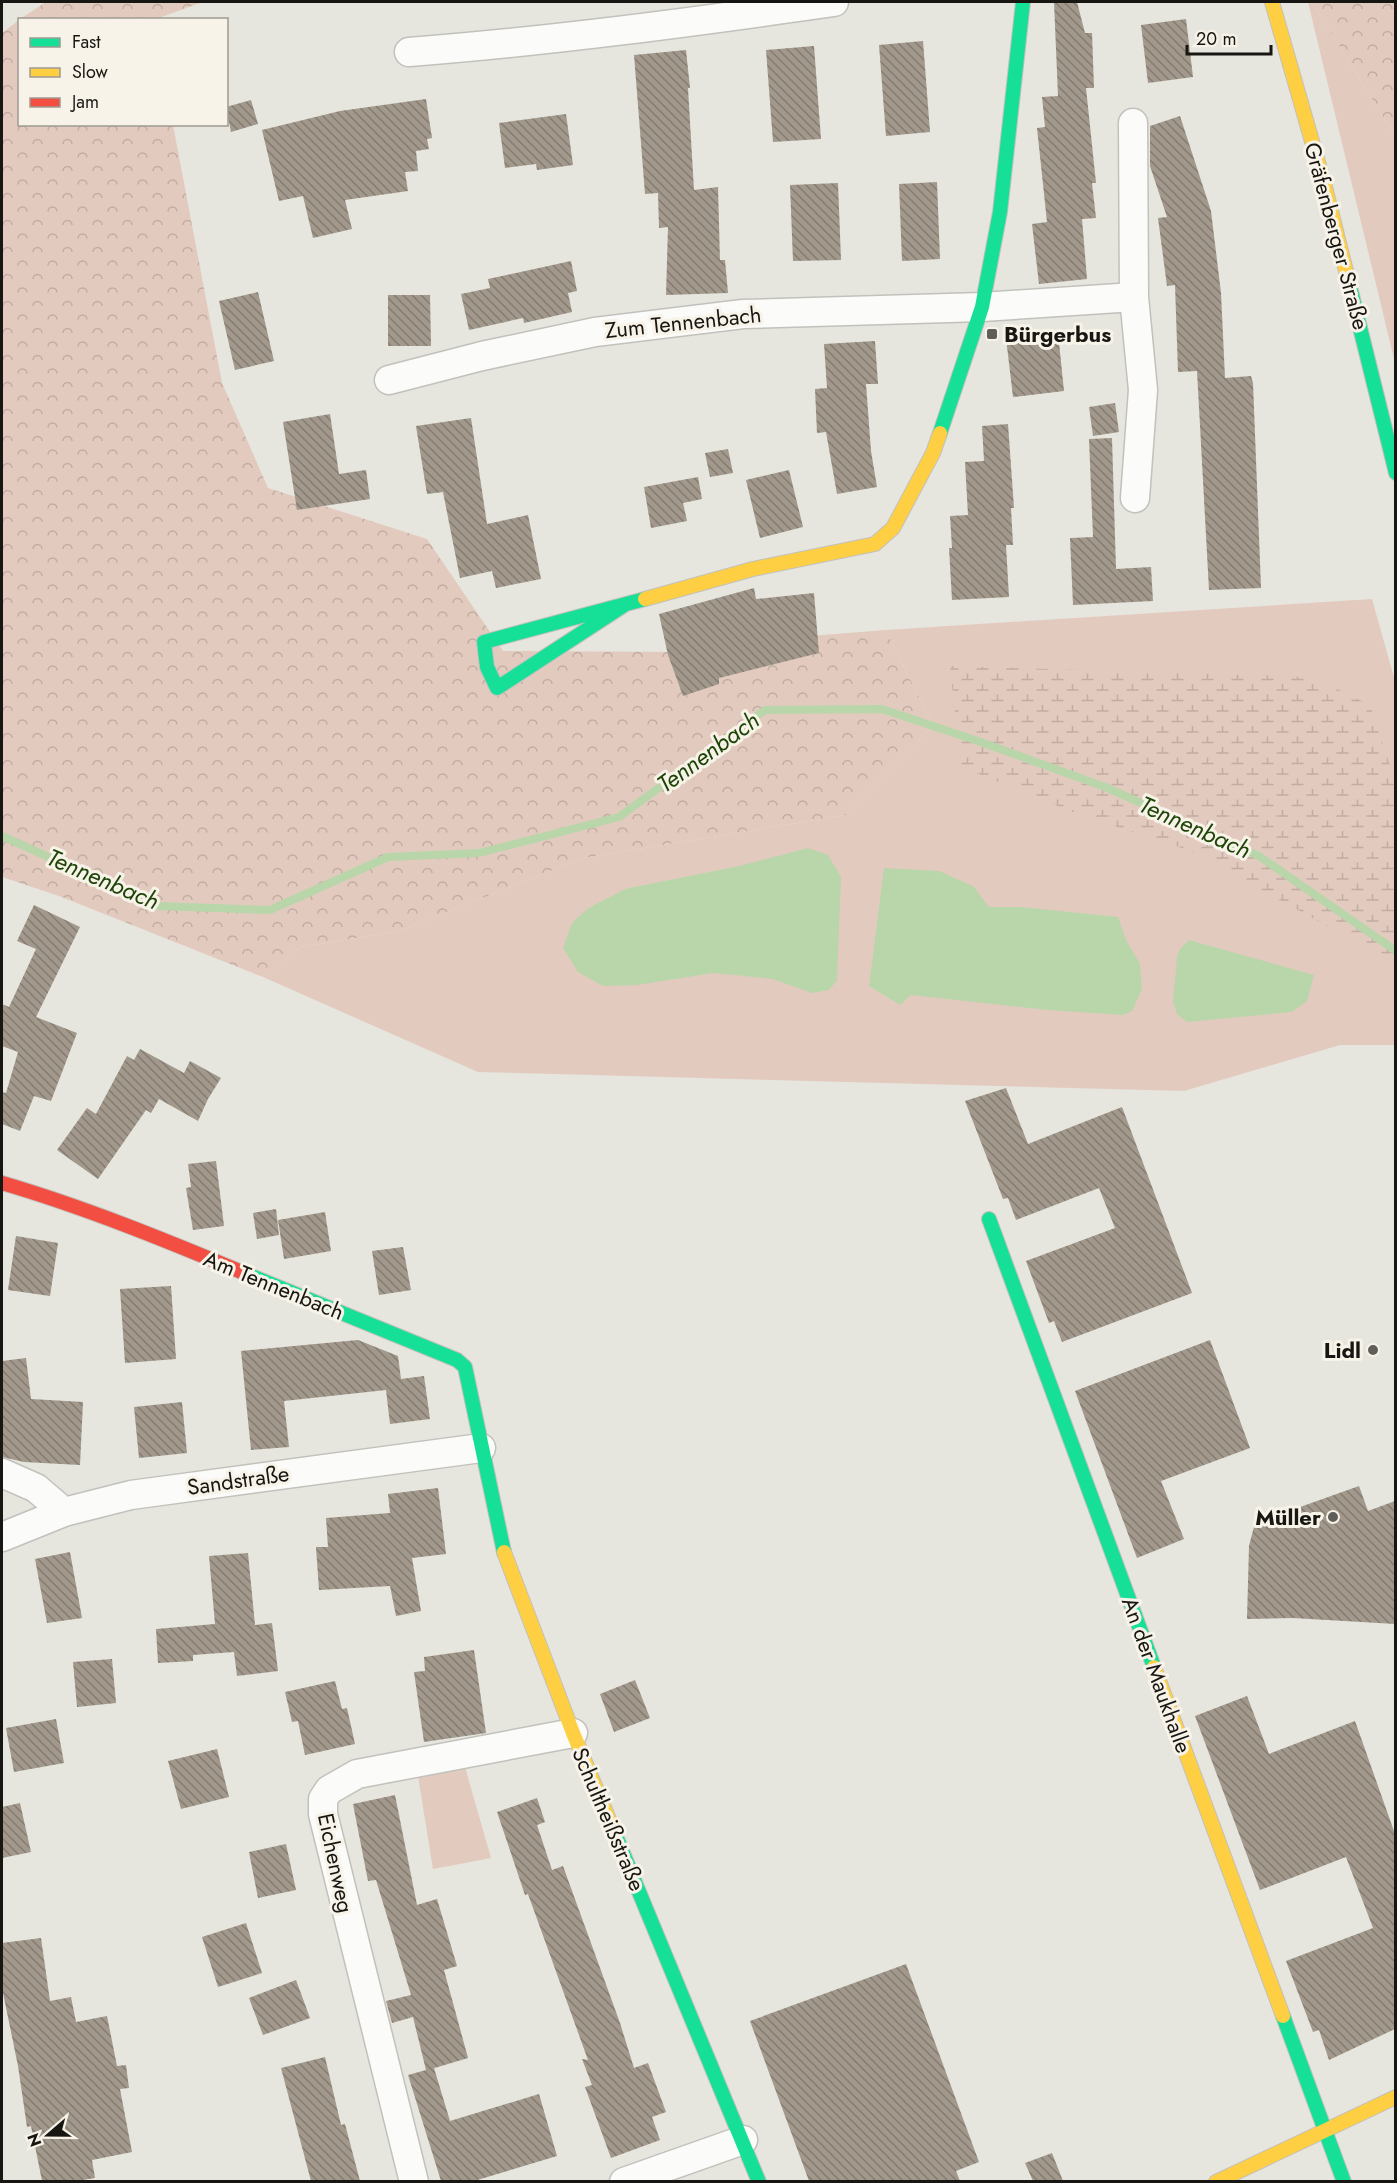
<svg xmlns="http://www.w3.org/2000/svg" width="1397" height="2183" font-family="Jost,sans-serif">
<style>
.green{fill:#e3cabe}
.forest{fill:url(#forest-crowns)}
.wetland{fill:url(#wetland-marsh)}
.water{fill:#b8d6aa}
.lines{fill:none;stroke-linecap:round;stroke-linejoin:round}
.stream{stroke:#b8d6aa;stroke-width:8}
.building{fill:url(#building-back-hatch)}
.street-casing{stroke:#c2c1bc;stroke-width:31}
.fast-casing{stroke:#c2c1bc;stroke-width:16}
.slow-casing{stroke:#c2c1bc;stroke-width:16}
.jam-casing{stroke:#c2c1bc;stroke-width:16}
.street{stroke:#fbfbfa;stroke-width:28}
.fast{stroke:#16e098;stroke-width:14}
.slow{stroke:#ffcf43;stroke-width:14}
.jam{stroke:#f24e42;stroke-width:14}
.poi-dot{fill:#5f5e59;stroke:#f8f3e8;stroke-width:2}
.labels{text-anchor:middle;dominant-baseline:central;stroke-width:6;stroke-linejoin:round;paint-order:stroke}
.street-label{font-size:22px;fill:#171612;stroke:#f8f3e8}
.poi-label{font-size:22px;font-weight:bold;fill:#171612;stroke:#f8f3e8;text-anchor:end}
.water-label{font-size:24px;font-style:italic;fill:#1e4508;stroke:#f8f3e8}
</style>
<defs>
<pattern id="forest-crowns" width="20" height="18" patternUnits="userSpaceOnUse" patternTransform="scale(1.5)"><rect width="20" height="18" fill="#e3cabe"/><path d="M2 6a3 3 0 1 1 6 0M12 15a3 3 0 1 1 6 0" fill="none" stroke="#c2ada2"/></pattern>
<pattern id="wetland-marsh" width="20" height="14" patternUnits="userSpaceOnUse" patternTransform="scale(1.5)"><rect width="20" height="14" fill="#e3cabe"/><path d="M1 5h8M5 5V1M11 12h8M15 12V8" fill="none" stroke="#c2ada2"/></pattern>
<pattern id="building-back-hatch" width="6" height="6" patternUnits="userSpaceOnUse" patternTransform="scale(1.5)"><rect width="6" height="6" fill="#a2998c"/><path d="M-1 5l2 2M0 0l6 6M5-1l2 2" fill="none" stroke="#837c71"/></pattern>
</defs>
<rect width="100%" height="100%" fill="#e6e5de"/>
<path class="green" d="M1308 2H1312L1395 136V363Z
M1372 599 1395 681V1045H1340L1184 1091 478 1072 263 977 301 947 400 931 583 858 846 815 933 726 886 630Z
M465 1767 491 1858 433 1869 418 1776Z"/>
<path class="forest" d="M46 2H203L156 19H20Z
M1312 2H1395V136Z
M19 20 20 124 173 125 222 383 268 488 427 539 503 651 681 652 746 641 886 630 933 726 846 815 583 858 400 931 301 947 263 977 59 896 2 877V33Z"/>
<path class="wetland" d="M950 666 1313 677 1370 705 1395 780 1396 896 1392 897 1393 907 1395 909V963L1188 850 1075 813 961 767Z"/>
<path class="water" d="M808 848 828 855 841 877 837 980 829 990 812 993 773 979 713 973 637 985 603 986 578 972 563 948 572 923 587 909 625 889 739 866Z
M884 868 939 871 973 886 989 907H1021L1118 917 1126 940 1140 964 1142 989 1132 1011 1123 1015 1048 1010 911 995 900 1005 869 986Z
M1189 940 1314 975 1307 1001 1292 1012 1187 1022 1177 1014 1173 1002 1177 957 1180 949Z"/>
<g class="lines">
<path class="stream" d="M2 836 157 906 270 910 388 857 479 853 619 817 765 710 882 709 975 740 1105 787 1259 856 1396 951"/>
</g>
<path class="building" d="M1054 2H1077L1085 33H1092L1094 88H1086L1096 183H1092L1096 218 1082 219 1087 279 1039 284 1032 224 1047 222 1037 128 1045 127 1042 97 1058 96Z
M1186 19 1193 77 1148 83 1141 25Z
M923 41 930 132 886 136 879 45Z
M814 46 821 139 773 142 766 50Z
M686 50 690 88H688L694 190 718 187 720 260H725L728 293 666 295 668 227 659 228 658 193 645 194 634 55Z
M426 99 432 138 427 139 429 149 416 151 418 171 405 172 408 191 345 200 352 229 313 238 303 196 279 201 262 130 340 111Z
M251 100 258 124 231 132 226 107Z
M566 114 573 165 537 170 536 164 505 168 499 123Z
M1180 116 1211 211 1221 293 1225 378 1251 376 1253 383 1261 588 1209 590 1197 371 1178 372 1175 285 1167 286 1158 218 1167 217 1150 166V126Z
M937 182 940 259 902 261 899 184Z
M838 183 841 260 793 261 790 185Z
M571 261 577 291 568 293 572 312 524 323 523 318 469 330 461 294 490 288 488 279Z
M258 292 274 361 235 370 219 301Z
M388 295H430L431 346H388Z
M1058 333 1064 391 1013 397 1006 338Z
M875 341 878 384H866L871 451 877 487 837 494 826 432 817 433 815 389 827 388 824 344Z
M1115 403 1119 432 1093 436 1089 407Z
M330 414 339 474 366 470 370 499 297 510 283 422Z
M471 418 487 524 528 515 541 579 496 588 492 571 460 578 443 492 427 494 416 426Z
M1008 424 1014 508H1011L1013 545H1006L1009 597 952 600 949 548H952L950 516 968 515 965 462 984 461 982 426Z
M1112 438 1116 569 1151 567 1153 601 1073 605 1070 538 1093 537 1089 439Z
M728 449 733 473 710 477 705 453Z
M789 470 803 527 760 538 746 480Z
M698 477 702 499 683 503 687 521 651 528 644 487Z
M754 588 756 599 814 593 819 653 719 678V684L683 696 668 655 659 614Z
M34 905 80 927 36 1017 77 1033 51 1101 34 1096 20 1131 2 1124V1092L6 1093 18 1052 2 1046V1004L9 1007 36 949 17 941Z
M140 1049 184 1073 190 1061 221 1078 208 1099 198 1121 159 1099 151 1113 146 1110 98 1179 57 1150 87 1108 96 1114 127 1056 134 1060Z
M1006 1088 1028 1144 1122 1107 1192 1293 1062 1342 1054 1321 1049 1323 1026 1261 1115 1228 1099 1188 1016 1220 1008 1198 1003 1199 965 1101Z
M216 1161 224 1226 193 1230 186 1188 191 1187 188 1164Z
M276 1209 279 1235 257 1239 253 1213Z
M325 1212 331 1251 284 1259 278 1220Z
M16 1236 58 1243 50 1296 8 1290Z
M403 1247 411 1290 379 1295 372 1251Z
M171 1286 176 1359 125 1363 120 1289Z
M358 1340 398 1356 401 1379 424 1376 430 1419 390 1424 386 1390 284 1401 289 1447 251 1450 241 1351Z
M1210 1340 1250 1448 1161 1481 1184 1539 1137 1558 1075 1391Z
M26 1358 31 1399 83 1402 80 1465 24 1462 2 1457V1361Z
M182 1402 187 1453 139 1458 134 1407Z
M1359 1486 1368 1511 1395 1501V1624L1293 1618 1247 1619 1249 1546 1255 1523Z
M438 1488 446 1554 412 1558 421 1611 396 1616 390 1586 319 1590 316 1547H328L326 1518 390 1513 388 1494Z
M70 1552 82 1618 47 1623 35 1559Z
M248 1553 255 1625 272 1623 278 1671 237 1676 234 1652 193 1655V1661L158 1663 156 1629 215 1624 209 1556Z
M474 1650 486 1733 424 1742 414 1672 425 1671 424 1657Z
M112 1659 116 1703 77 1707 73 1662Z
M635 1680 650 1718 614 1732 600 1694Z
M335 1681 342 1709 347 1708 355 1744 305 1755 298 1721 292 1722 285 1692Z
M1247 1696 1269 1754 1355 1721 1395 1834V2029L1329 2060 1319 2030 1313 2032 1286 1961 1373 1928 1346 1857 1260 1890 1195 1716Z
M56 1719 64 1763 14 1772 6 1728Z
M217 1749 229 1797 181 1809 168 1761Z
M395 1795 417 1905 437 1899 457 1966 444 1970 468 2058 428 2070 434 2068 450 2121 539 2094 557 2156 474 2181H441L408 2075 426 2070 413 2017 392 2023 386 2001 411 1995 376 1880 368 1881 353 1804Z
M537 1798 545 1822 537 1825 552 1870 563 1866 620 2023 634 2068 648 2063 666 2112 652 2117 660 2140 611 2158 585 2087 592 2085 582 2059 588 2060 528 1894 525 1895 497 1812Z
M20 1803 31 1852 2 1858V1807Z
M286 1844 296 1890 258 1898 249 1852Z
M246 1923 262 1973 218 1987 202 1937Z
M41 1938 50 2001 71 1997 76 2022 107 2016 117 2066 126 2065 129 2088 120 2089 132 2152 92 2160 95 2178 77 2181H42L31 2126 27 2127 18 2066 2 1988V1943Z
M906 1964 979 2162 956 2171 960 2181H809L750 2021Z
M296 1980 310 2018 263 2035 249 1998Z
M325 2057 341 2125 345 2124 360 2181H311L281 2068Z
M1052 2153 1063 2181H1033L1025 2163Z"/>
<g class="lines">
<g class="street-casing">
<path id="street" d="M409 52C551 41 693 22 834 2
M1133 123 1134 297
M389 380 482 356 595 332 743 314 982 307 1134 297 1143 390 1135 498
M2 1473 36 1488 64 1512
M2 1537 64 1512 131 1495 481 1448
M414 2182 323 1814V1799L329 1790 357 1774 573 1733
M624 2182 743 2140"/>
</g>
<g class="fast-casing">
<path id="fast" d="M1346 271 1396 473
M940 433 982 307 1000 212 1023 2
M626 604 484 642 487 667 497 688 626 604 645 599
M989 1219 1154 1667
M244 1273 457 1360 465 1367 504 1552
M613 1829 759 2182
M1283 2016 1344 2182"/>
</g>
<g class="slow-casing">
<path id="slow" d="M1272 2 1324 183 1346 271
M645 599 753 569 875 544 893 528 933 453 940 433
M504 1552 573 1733 613 1829
M1154 1667 1283 2016
M1216 2182 1396 2097"/>
</g>
<g class="jam-casing">
<path id="jam" d="M2 1183C84 1207 165 1240 244 1273"/>
</g>
<use href="#street" class="street"/>
<use href="#fast" class="fast"/>
<use href="#slow" class="slow"/>
<use href="#jam" class="jam"/>
</g>
<g class="poi-dot">
<rect x="986" y="328" width="12" height="12" rx="3"/>
<circle cx="1373" cy="1350" r="6"/>
<circle cx="1333" cy="1517" r="6"/>
</g>
<g class="labels">
<g class="street-label">
<text transform="translate(1337 236) rotate(75)">Gräfenberger Straße</text>
<text transform="translate(683 322) rotate(-6)">Zum Tennenbach</text>
<text transform="translate(274 1285) rotate(22)">Am Tennenbach</text>
<text transform="translate(238 1480) rotate(-8)">Sandstraße</text>
<text transform="translate(1157 1675) rotate(70)">An der Maukhalle</text>
<text transform="translate(609 1819) rotate(67)">Schultheißstraße</text>
<text transform="translate(336 1863) rotate(78)">Eichenweg</text>
</g>
<g class="poi-label">
<text x="1004" y="334" text-anchor="start">Bürgerbus</text>
<text x="1361" y="1350">Lidl</text>
<text x="1321" y="1517">Müller</text>
</g>
<g class="water-label">
<text transform="translate(708 752) rotate(-36)">Tennenbach</text>
<text transform="translate(1195 827) rotate(24)">Tennenbach</text>
<text transform="translate(103 879) rotate(23)">Tennenbach</text>
</g>
</g>
<rect width="1397" height="2183" fill="none" stroke="#171612" stroke-width="6"/>
<rect x="18" y="18" width="210" height="108" fill="#f8f3e8" stroke="#9e9b92" stroke-width="1.5"/>
<rect x="30" y="38" width="30" height="9" fill="#16e098" stroke="#9e9b92" stroke-width="1.5"/>
<text x="72" y="48" font-size="18" fill="#171612">Fast</text>
<rect x="30" y="68" width="30" height="9" fill="#ffcf43" stroke="#9e9b92" stroke-width="1.5"/>
<text x="72" y="78" font-size="18" fill="#171612">Slow</text>
<rect x="30" y="98" width="30" height="9" fill="#f24e42" stroke="#9e9b92" stroke-width="1.5"/>
<text x="72" y="108" font-size="18" fill="#171612">Jam</text>
<g transform="translate(48 2135) rotate(250)" stroke="#f8f3e8" stroke-width="4.5" paint-order="stroke">
<path d="M0-4.5L10 22L0 15L-10 22Z" fill="#171612"/>
<text y="-9" font-size="16" font-weight="bold" text-anchor="middle" fill="#171612">N</text>
</g>
<path d="M1187 45v9h84v-9" fill="none" stroke="#171612" stroke-width="3"/>
<text x="1196" y="45" font-size="18" fill="#171612" stroke="#f8f3e8" stroke-width="4.5" paint-order="stroke">20 m</text>
</svg>
